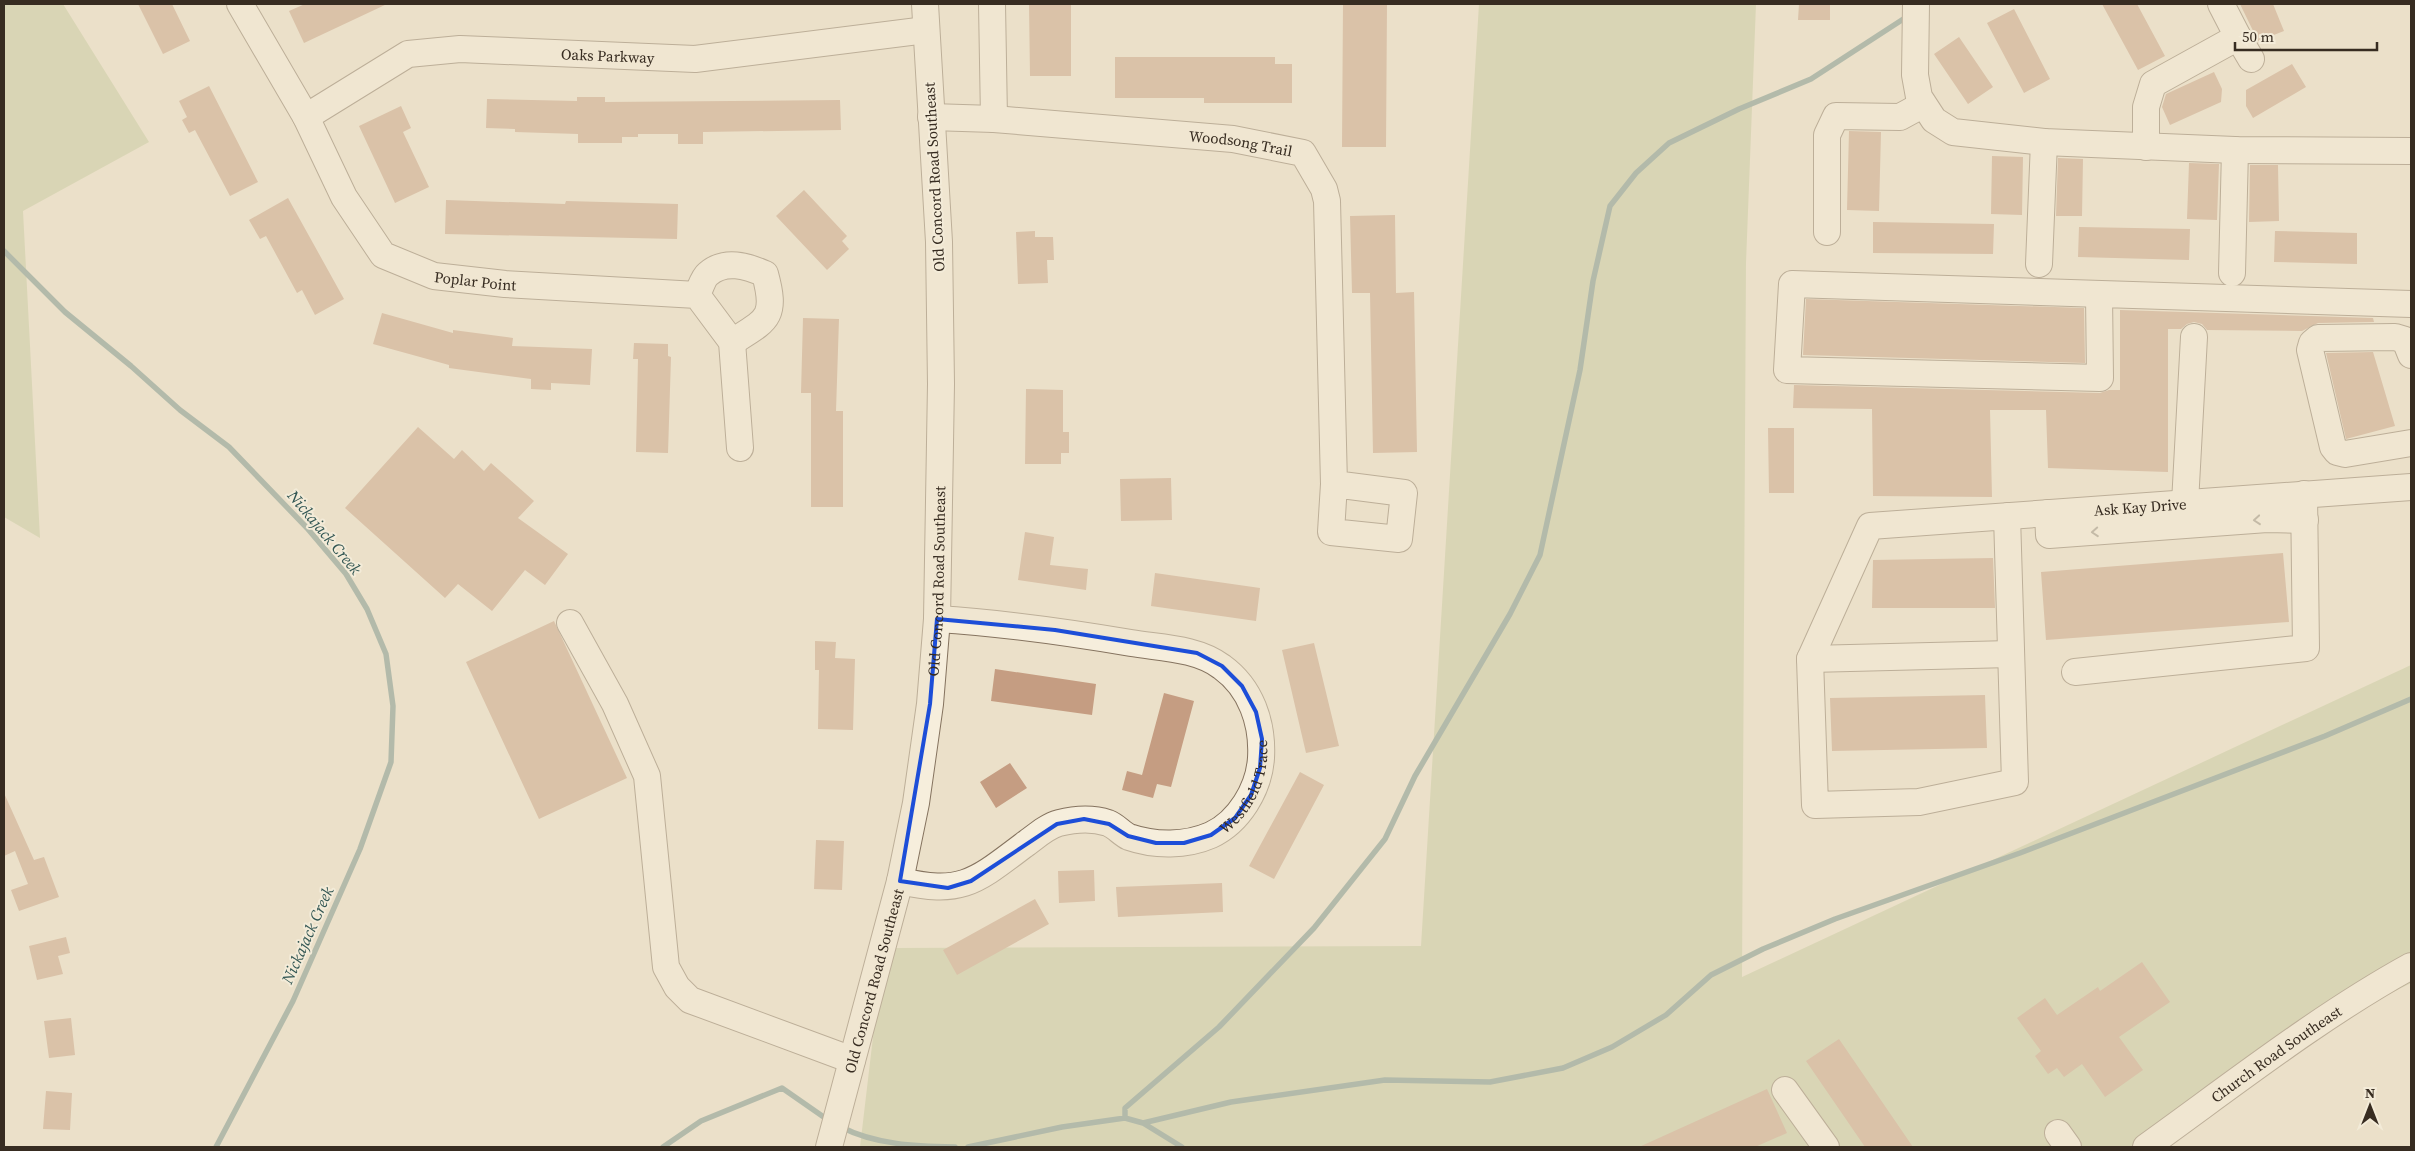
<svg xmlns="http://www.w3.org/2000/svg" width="2415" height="1151" font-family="'Source Serif 4',serif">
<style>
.green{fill:#c4c89e}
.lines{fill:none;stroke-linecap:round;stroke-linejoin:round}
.stream{stroke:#708d86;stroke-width:5.5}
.building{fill:#c59d82}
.minor-casing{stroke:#85735f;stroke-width:28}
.minor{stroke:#f6eedc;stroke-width:26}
.oneway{stroke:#968d7e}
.marked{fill:none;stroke:#1d4ed8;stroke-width:4;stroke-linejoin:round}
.labels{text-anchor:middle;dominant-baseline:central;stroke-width:4;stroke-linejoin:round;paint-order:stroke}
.street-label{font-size:15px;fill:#372c21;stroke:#f3ebd8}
.water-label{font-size:16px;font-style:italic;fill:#325653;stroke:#f3ebd8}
</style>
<rect width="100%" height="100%" fill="#ebe0c9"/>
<path class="green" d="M4 4H63L149 142 23 211 40 538 4 517Z
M1479 4H1756L1746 263 1742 977 2411 665V983L2344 1017 2154 1147H860L880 978 896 948 1421 946Z"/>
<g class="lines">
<path class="stream" d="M4 251 65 312 131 366 180 410 229 447 307 528 346 574 367 609 386 654 393 706 391 762 360 849 293 1001 216 1147
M1125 1118V1108L1219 1027 1314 928 1385 839 1415 776 1510 614 1540 555 1580 370 1593 281 1610 206 1636 173 1669 143 1739 109 1811 79 1908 16
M1143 1123 1231 1102 1385 1080 1490 1082 1563 1068 1612 1047 1666 1015 1711 975 1763 949 1835 919 2020 853 2325 736 2411 699
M841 1127C876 1145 916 1146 955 1147
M663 1147 701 1121 782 1088 828 1120
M968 1147 1062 1127 1125 1118 1143 1123 1182 1147"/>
</g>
<path class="building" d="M138 4H172L190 41 163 54Z
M305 4H387L304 43 289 11Z
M1029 4H1071V76H1030Z
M1343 4H1387L1386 147H1342Z
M1799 4H1830V20H1798Z
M2102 4H2137L2165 56 2138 70Z
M2240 4H2273L2284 31 2258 41Z
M2014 9 2050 79 2024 93 1987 23Z
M1959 37 1993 87 1968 104 1934 54Z
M1115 57H1275V64H1292V103H1204V98H1115Z
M2292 64 2306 87 2253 118 2246 106V90Z
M2214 72 2222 89 2221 102 2170 125 2162 107 2166 94Z
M209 86 258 182 230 196 195 130 189 133 182 120 187 117 179 101Z
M577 97H605V102L840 100 841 130 703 132V144H678V134H638V137H622V143H578V134L515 132V129L486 128 487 99 577 101Z
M401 106 411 128 403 132 429 187 395 203 359 126Z
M1849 131 1881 132 1879 211 1847 210Z
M1992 156 2023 157 2022 215 1991 214Z
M2058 158 2083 159 2082 216H2056Z
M2189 163 2219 164 2217 220 2187 219Z
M2250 165H2278L2279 221 2249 222Z
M804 190 847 236 842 241 849 249 827 270 776 216Z
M288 198 344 299 315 315 302 290 297 293 266 236 260 239 249 220Z
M446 200 565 204 566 201 678 204 677 239 445 234Z
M1395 215 1396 293 1414 292 1417 452 1373 453 1370 293H1352L1350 216Z
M1873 222 1994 224 1993 254 1873 253Z
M2079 227 2190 229 2189 260 2078 257Z
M1035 231V237H1053L1054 260H1047L1048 283 1018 284 1016 232Z
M2275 231 2357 233V264L2274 262Z
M1806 299 2084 308 2085 363 1803 355Z
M2120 310 2373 318 2374 322 2318 323 2302 331 2207 330 2202 324 2194 322 2187 324 2181 329H2168V472L2048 468 2046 410H1990L1992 497 1873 496 1872 409 1793 408 1794 385 2100 393 2109 390H2120Z
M382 313 453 333V330L513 338 512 346 592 349 590 385 551 383V390L531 389V379L449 368V365L373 344Z
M803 318 839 319 836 411H843V507H811V393H801Z
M634 343 668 344V356L671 357 668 453 636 452 638 359H633Z
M2373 352 2395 426 2346 439 2326 353Z
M1026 389 1063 390V432H1069V453H1061V464H1025Z
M418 427 454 459 462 450 484 471 491 463 534 501 518 518 568 554 545 585 525 570 492 611 458 584 445 598 345 508Z
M1768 428H1794V493H1769Z
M1171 478 1172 520 1121 521 1120 479Z
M1025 532 1054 537 1050 565 1088 569 1086 590 1018 580Z
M2283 553 2289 622 2046 640 2041 572Z
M1993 558 1995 608H1872L1873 560Z
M1155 573 1260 588 1256 621 1151 606Z
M554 621 627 778 539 819 466 662Z
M815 641 836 642 835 658 855 659 853 730 818 729 819 670H815Z
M1314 643 1339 746 1306 753 1282 650Z
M995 669 1096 684 1092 715 991 701Z
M1164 693 1194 701 1171 787 1157 784 1153 798 1122 790 1127 771 1142 775Z
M1985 695 1987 748 1832 751 1830 698Z
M1010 763 1027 788 996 808 980 782Z
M1300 772 1324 785 1274 879 1249 866Z
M4 793 34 860 44 857 59 897 19 911 11 890 28 884 15 851 4 856Z
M816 840 844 841 842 890 814 889Z
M1094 870 1095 901 1059 903 1058 871Z
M1222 883 1223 912 1118 917 1116 887Z
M1035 899 1049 924 957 975 943 950Z
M66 937 70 953 58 956 63 974 37 980 29 946Z
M2142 962 2170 1002 2119 1037 2143 1070 2105 1097 2082 1064 2064 1077 2057 1068 2048 1074 2035 1056 2041 1051 2017 1018 2045 998 2057 1015 2098 987 2100 991Z
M71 1018 75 1055 49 1058 44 1021Z
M1839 1039 1913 1147H1865L1806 1061Z
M1767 1089 1787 1133 1755 1147H1639Z
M46 1091 72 1093 70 1130 43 1129Z"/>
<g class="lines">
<g class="minor-casing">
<g id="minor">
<path id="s1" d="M240 4 306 117 344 197 383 255 434 276 505 284 697 295 732 342 740 448"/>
<path d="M992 4 994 119"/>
<path d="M1916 4 1915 75 1919 97 1934 120 1953 132 2044 142 2235 150 2411 151"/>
<path d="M2238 37 2251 59"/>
<path id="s2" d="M306 117 408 54 460 49 695 59 926 30"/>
<path id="s3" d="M931 117 994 119 1233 139 1303 153 1324 189 1327 201 1334 484 1331 532 1399 539 1404 493 1334 484"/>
<path d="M2146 147V107L2153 84 2238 37 2221 4"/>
<path d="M1827 232V135L1836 116 1900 117 1922 105"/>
<path d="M2039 264 2044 142"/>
<path d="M2232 273 2235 150"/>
<path d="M697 295C700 289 703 278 708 274 725 259 747 266 765 274 777 318 767 320 732 342"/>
<path d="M2099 295 2100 378 1787 370 1792 284 2411 304"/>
<path d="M2411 355 2405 340 2395 337 2318 338 2312 343 2310 350 2333 447 2337 452 2345 454 2411 443"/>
<path d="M2185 503 2194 337"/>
<path d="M2048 513 2049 535 2267 519 2305 520"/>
<path id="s4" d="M2007 516 2015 782 1919 802 1815 805 1810 659 1870 526C2050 513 2231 500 2411 487"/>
<path d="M570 623 615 704 647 776 666 967 677 987 690 1000 852 1060"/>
<path d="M1810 659 2011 654"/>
<path d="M2075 672 2306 648 2304 494"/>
<path id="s5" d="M900 881C962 895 975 882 1024 845 1034 838 1047 826 1059 823 1075 819 1093 818 1108 823 1116 826 1122 834 1129 837 1155 846 1186 846 1211 835 1239 822 1259 789 1261 758 1263 723 1251 688 1222 667 1197 648 1161 648 1131 643 1066 632 1002 623 937 619"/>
<path d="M1785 1090 1826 1147"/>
<path d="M2058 1133 2068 1147"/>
<path id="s6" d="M829 1147 900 881 916 803 930 704 937 619 941 384 939 242 925 4"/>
<path id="s7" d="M2146 1147C2231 1086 2320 1016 2411 966"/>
</g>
</g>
<use href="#minor" class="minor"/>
</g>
<defs><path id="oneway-chevron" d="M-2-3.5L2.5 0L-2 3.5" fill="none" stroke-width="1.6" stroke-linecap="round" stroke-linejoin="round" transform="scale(1.25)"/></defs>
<g class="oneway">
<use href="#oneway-chevron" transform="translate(2257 520) rotate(175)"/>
<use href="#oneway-chevron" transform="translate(2095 532) rotate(176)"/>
</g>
<path d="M0 0H2415V1151H0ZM937 619 1055 630 1197 653 1222 666 1242 686 1256 712 1262 739 1260 768 1251 795 1235 818 1211 835 1184 843H1156L1128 836 1109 824 1084 819 1057 824 971 881 948 888 900 881 930 704Z" fill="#ebe0c9" fill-opacity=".55" fill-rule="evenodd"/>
<path class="marked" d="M937 619 1055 630 1197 653 1222 666 1242 686 1256 712 1262 739 1260 768 1251 795 1235 818 1211 835 1184 843H1156L1128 836 1109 824 1084 819 1057 824 971 881 948 888 900 881 930 704Z"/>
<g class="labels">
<g class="street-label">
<text stroke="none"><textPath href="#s2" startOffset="320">Oaks Parkway</textPath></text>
<text stroke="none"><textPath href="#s3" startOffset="311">Woodsong Trail</textPath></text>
<text transform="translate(934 177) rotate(-93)">Old Concord Road Southeast</text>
<text stroke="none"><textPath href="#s1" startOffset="386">Poplar Point</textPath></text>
<text stroke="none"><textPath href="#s4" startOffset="1031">Ask Kay Drive</textPath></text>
<text stroke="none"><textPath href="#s6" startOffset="578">Old Concord Road Southeast</textPath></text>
<text stroke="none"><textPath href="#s5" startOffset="399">Westfield Trace</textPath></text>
<text stroke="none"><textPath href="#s6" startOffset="172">Old Concord Road Southeast</textPath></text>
<text stroke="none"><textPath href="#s7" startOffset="160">Church Road Southeast</textPath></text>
</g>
<g class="water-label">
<text transform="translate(325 532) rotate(50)">Nickajack Creek</text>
<text transform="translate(307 935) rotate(-66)">Nickajack Creek</text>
</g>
</g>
<rect width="2415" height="1151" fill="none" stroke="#372c21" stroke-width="10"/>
<g transform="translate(2370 1106)" stroke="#f3ebd8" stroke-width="4" paint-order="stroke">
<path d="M0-4L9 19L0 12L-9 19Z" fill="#372c21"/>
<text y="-8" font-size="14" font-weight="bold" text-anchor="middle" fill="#372c21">N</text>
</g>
<path d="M2235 42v8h142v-8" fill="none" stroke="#372c21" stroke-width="2.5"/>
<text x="2242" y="42" font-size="15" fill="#372c21" stroke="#f3ebd8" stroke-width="4" paint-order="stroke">50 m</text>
</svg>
